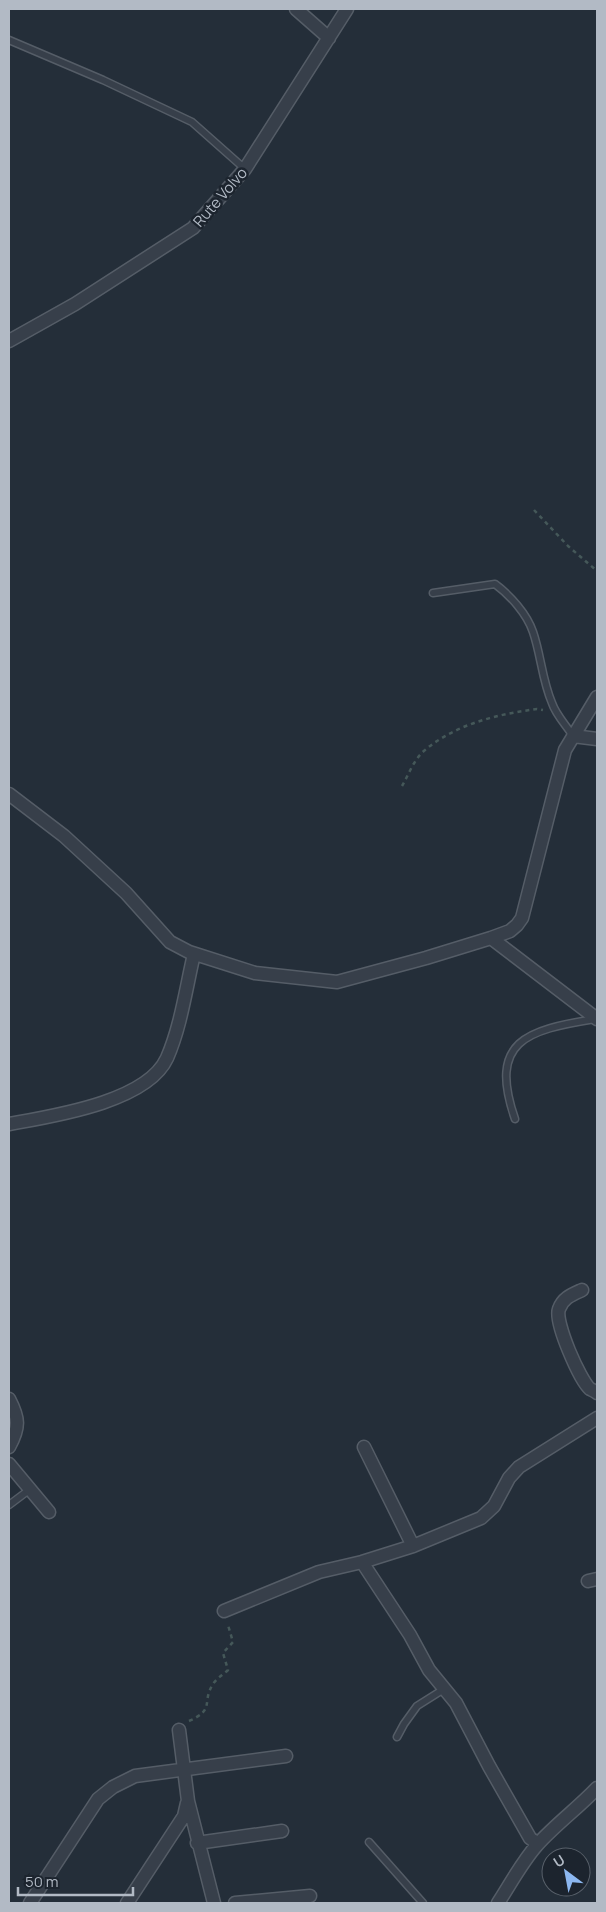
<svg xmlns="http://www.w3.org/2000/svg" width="606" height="1912" font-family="Manrope,sans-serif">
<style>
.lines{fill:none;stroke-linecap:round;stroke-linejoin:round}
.service-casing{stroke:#555d67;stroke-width:9}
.minor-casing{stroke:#555d67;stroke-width:15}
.path{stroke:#455859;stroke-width:2.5;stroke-dasharray:4 4;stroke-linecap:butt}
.service{stroke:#373f4a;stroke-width:6}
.minor{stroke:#373f4a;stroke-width:12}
.labels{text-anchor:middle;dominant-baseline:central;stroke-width:5;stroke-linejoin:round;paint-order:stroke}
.street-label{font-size:15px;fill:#b2bac5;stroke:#1c242e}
</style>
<rect width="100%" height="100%" fill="#242e39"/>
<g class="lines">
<g class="service-casing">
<path id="service" d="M9 40 103 80 192 122 245 169
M433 593 495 584C510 595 527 614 533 632 541 655 542 680 552 703 556 715 566 725 573 736
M515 1119C488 1041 526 1030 595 1019
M9 1505 29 1490
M397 1737 404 1724 417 1706 444 1689
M369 1842 423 1903"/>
</g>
<g class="minor-casing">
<path id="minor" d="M296 9 329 38
M9 341 75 304 193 228 245 169 347 9
M573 736 597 739
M9 794 64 836 126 893 170 942 189 952 255 973 337 982 426 958 491 938 510 931 517 925 522 918 565 750 597 697
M491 938 597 1019
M9 1124C53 1116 147 1102 167 1058 181 1026 186 988 194 954
M582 1290C571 1295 563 1298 559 1309 554 1322 580 1380 590 1389 592 1390 595 1391 597 1393
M9 1399C19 1418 20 1427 9 1447
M364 1447 413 1546
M9 1464 49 1512
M362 1562 410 1635 429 1670 456 1703 489 1766 530 1838 538 1844
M588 1581 597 1579
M224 1611 319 1572 362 1562 413 1546 481 1518 494 1506 509 1478 519 1467 597 1418
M179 1730 188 1801 214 1903
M197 1843 282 1831
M30 1903 98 1799 113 1787 135 1776 286 1756
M127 1903 184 1816 187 1803
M235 1903 310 1896
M498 1903C511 1883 522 1862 537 1845 556 1824 578 1808 597 1788"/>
</g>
<path class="path" d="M534 510 568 546 597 571
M402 786C409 774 414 759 425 750 456 724 498 714 537 709L543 710
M189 1721C216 1709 201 1703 213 1684 217 1678 223 1675 228 1670L223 1653 233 1642 228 1625"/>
<use href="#service" class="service"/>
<use href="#minor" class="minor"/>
</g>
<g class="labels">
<g class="street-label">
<text transform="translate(220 197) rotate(-49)">Rute Volvo</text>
</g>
</g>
<rect width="606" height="1912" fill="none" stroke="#b2bac5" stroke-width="20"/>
<g transform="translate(566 1872) rotate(328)"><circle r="24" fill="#1c242e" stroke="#58606a"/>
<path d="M0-4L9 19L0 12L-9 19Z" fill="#8cb7f0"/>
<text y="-8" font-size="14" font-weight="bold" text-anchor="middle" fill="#b2bac5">U</text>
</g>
<path d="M18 1887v8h115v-8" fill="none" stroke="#b2bac5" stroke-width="2.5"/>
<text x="25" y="1887" font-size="15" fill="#b2bac5" stroke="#1c242e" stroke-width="4" paint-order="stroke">50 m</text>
</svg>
